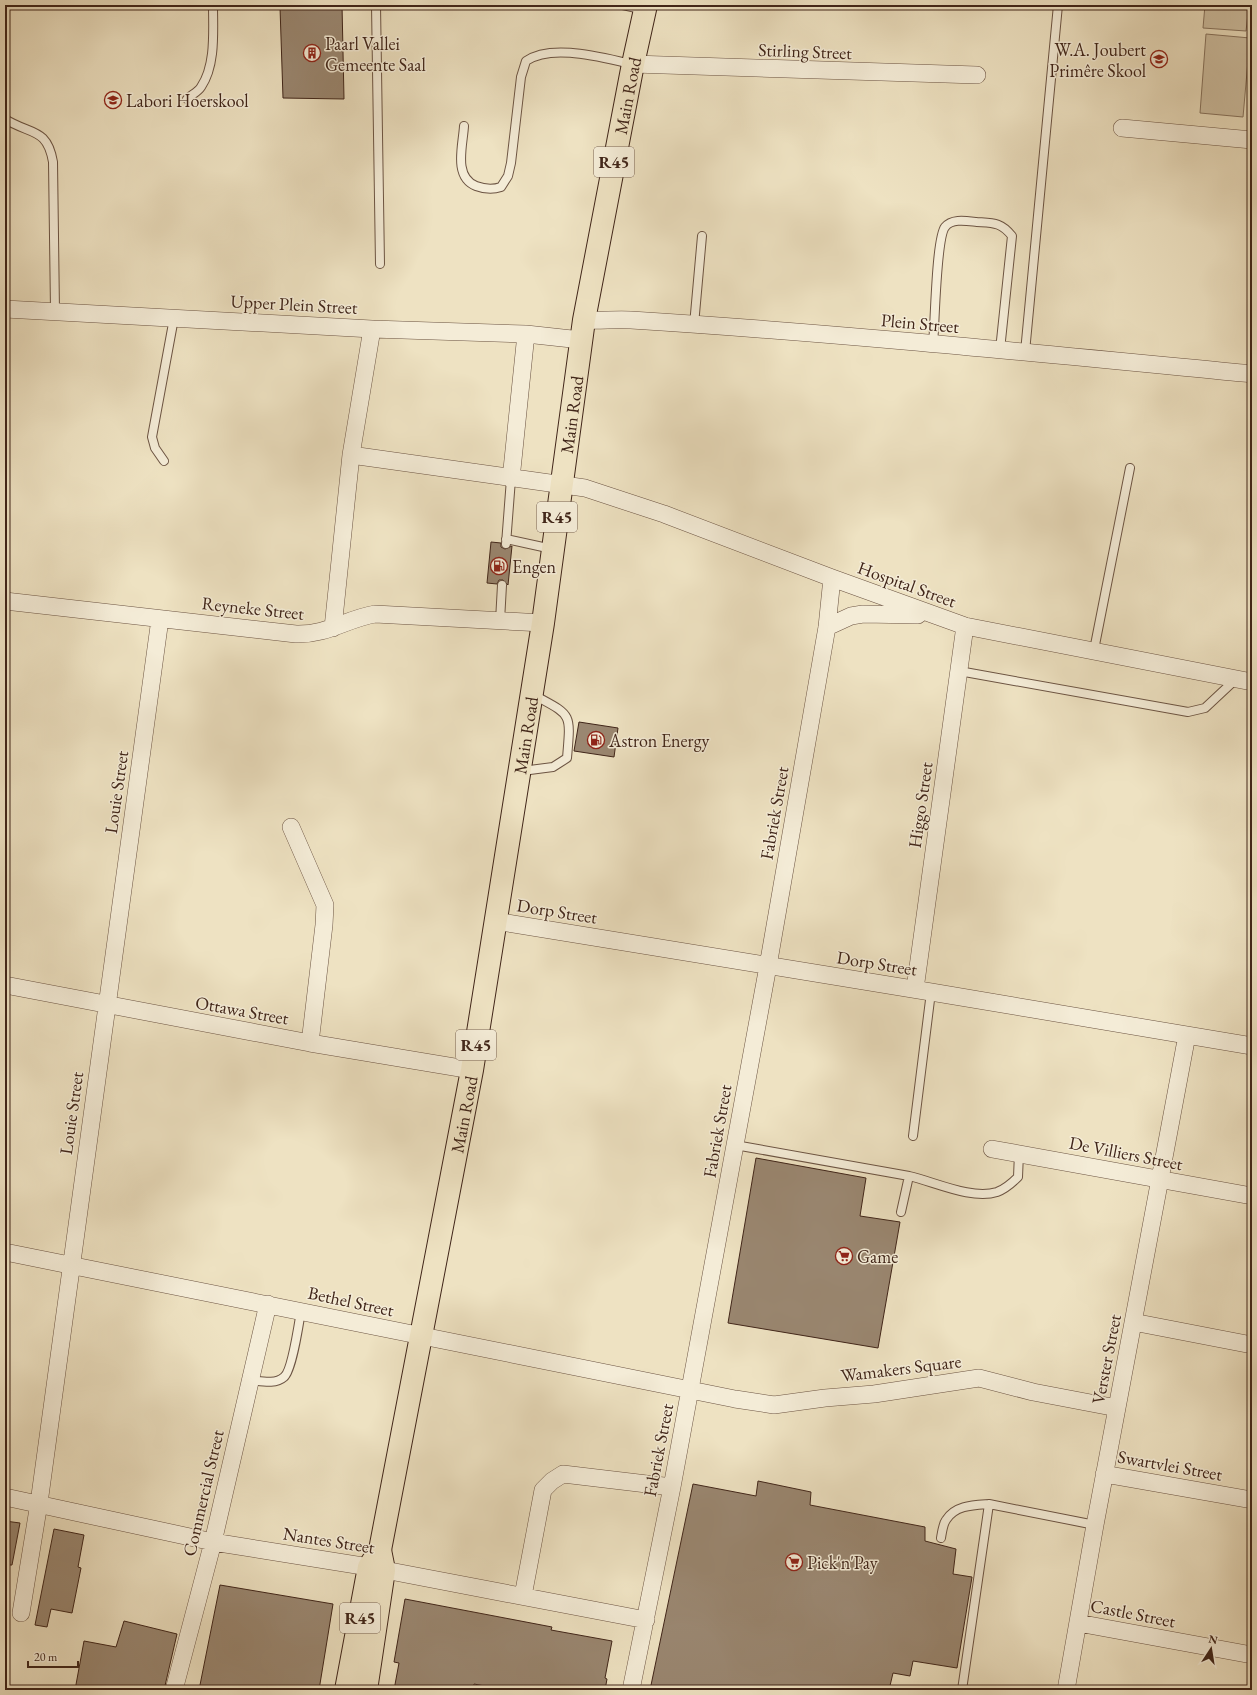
<svg xmlns="http://www.w3.org/2000/svg" width="1257" height="1695" font-family="'EB Garamond',serif">
<style>
.green{fill:#d0c2a5;stroke:#88745f}
.building{fill:#9a8771;stroke:#402519}
.lines{fill:none;stroke-linecap:round;stroke-linejoin:round}
.service-casing{stroke:#6c5443;stroke-width:10}
.minor-casing{stroke:#6c5443;stroke-width:18}
.primary-casing{stroke:#402519;stroke-width:24}
.service{stroke:#f4ecd7;stroke-width:8}
.minor{stroke:#f4ecd7;stroke-width:17}
.primary{stroke:#eee2c2;stroke-width:22}
.labels{text-anchor:middle;dominant-baseline:central;stroke-width:3;stroke-linejoin:round;paint-order:stroke}
.shield{fill:#f4ecd7;stroke:#766152;stroke-width:1}
.shield-label{font-size:17px;font-weight:bold;fill:#402519}
.poi-label{font-size:18px;fill:#402519;stroke:#f4ecd7;text-anchor:start}
.street-label{font-size:18px;fill:#402519;stroke:#f4ecd7}
</style>
<rect width="100%" height="100%" fill="#eee2c2"/>
<filter id="stains"><feTurbulence type="fractalNoise" baseFrequency=".005" numOctaves="4"/><feColorMatrix values="0 0 0 0 .2 0 0 0 0 .09 0 0 0 0 .02 0 0 0 .5 -.17"/></filter>
<radialGradient id="worn" r=".72"><stop offset=".6" stop-color="#630" stop-opacity="0"/><stop offset="1" stop-color="#630" stop-opacity=".3"/></radialGradient>
<path class="green" d="M1205 5H1249L1246 31 1203 28Z
M1206 34 1250 38 1243 117 1200 113Z"/>
<path class="building" d="M313 5H342L344 99 283 98 280 7Z
M491 542 501 543V547L505 549 512 546 508 585 503 580H499L497 584 487 583Z
M579 722 618 728 614 757 574 751Z
M756 1158 866 1178 860 1216 900 1222 878 1348 728 1323Z
M758 1481 811 1492 810 1505 925 1527V1541L956 1549 953 1574 972 1577 957 1668 913 1661 910 1676 893 1673 889 1690H650L693 1484 756 1496Z
M5 1521 20 1523 12 1565H5Z
M54 1529 84 1535 78 1567 81 1568 72 1613 51 1609 47 1627 35 1625Z
M220 1585 333 1604 319 1690H199Z
M405 1599 552 1627 551 1630 612 1641 605 1678 607 1679 605 1690H506L474 1684 473 1690H394L399 1663 394 1662Z
M124 1621 177 1634 164 1690H75L84 1641 116 1647Z"/>
<g class="lines">
<g class="service-casing">
<path id="service" d="M376 5 380 264
M623 5 645 10
M187 99C191 95 198 92 201 87 216 65 213 31 213 5
M5 119C30 135 47 127 53 162L55 311
M464 126C463 145 453 177 476 186 484 189 492 190 501 187L508 176 511 163 521 77 526 61C552 43 603 58 632 64
M694 325 702 236
M933 344C935 325 936 239 945 227 952 218 967 221 977 222 993 223 1001 222 1012 236L1000 350
M1025 352 1058 5
M164 461 155 448 152 437 174 318
M506 539 552 549
M506 544 511 479
M500 621 502 585
M1094 650 1130 468
M959 671 1188 712 1205 708 1236 679
M522 771 553 767 567 758C571 711 572 716 532 694
M913 1136 931 992
M735 1145 909 1176 901 1212
M909 1176C935 1182 972 1200 997 1192 1005 1189 1012 1183 1018 1177L1019 1153
M250 1380C261 1381 275 1385 284 1377 292 1371 299 1323 301 1311
M941 1538C942 1532 943 1524 946 1520 955 1505 974 1505 989 1504L1095 1525
M962 1690 989 1504"/>
</g>
<g class="minor-casing">
<path id="minor" d="M633 64 977 75
M1122 128 1252 140
M5 309 372 329 526 334 581 340
M584 320C600 321 616 319 631 320 838 333 1045 354 1252 374
M372 329 351 455 585 488 664 514 832 578 965 626 1252 682
M511 479 526 334
M5 601 296 634C327 635 346 619 375 614L543 623
M827 627 851 616 863 614 918 615
M333 628 351 455
M291 827 325 905 324 925 310 1043
M495 921 931 992 1252 1046
M5 985 310 1043 472 1070
M915 989 965 626
M992 1149 1252 1196
M5 1252 735 1399 774 1405 825 1398 874 1394 979 1378 1033 1392 1117 1408
M1133 1322 1252 1345
M1104 1474 1252 1500
M5 1497 213 1542 369 1567 646 1620
M523 1596 543 1490 552 1481 563 1474 672 1487
M21 1613 39 1503 160 619
M1078 1623 1252 1655
M174 1690 213 1542 268 1304
M631 1690 672 1487 768 966 827 627 832 578
M1066 1690 1095 1525 1187 1035"/>
</g>
<g class="primary-casing">
<g id="primary">
<path id="s1" d="M346 1690 369 1567 380 1550 472 1070 543 623 584 320 633 64 646 5"/>
<path d="M366 1690 384 1570 380 1550"/>
</g>
</g>
<use href="#service" class="service"/>
<use href="#minor" class="minor"/>
<use href="#primary" class="primary"/>
</g>
<defs>
<g id="building-ring" transform="scale(0.9)"><circle r="9.5" fill="#f4ecd7" stroke="#8f2418" stroke-width="1.5"/><path d="M-4-6H4V6H1V3H-1V6H-4ZM-2.5-4.3h1.7v1.8h-1.7ZM.8-4.3h1.7v1.8H.8ZM-2.5-1h1.7V.8h-1.7ZM.8-1h1.7V.8H.8Z" fill="#8f2418"/></g>
<g id="school-ring" transform="scale(0.9)"><circle r="9.5" fill="#f4ecd7" stroke="#8f2418" stroke-width="1.5"/><path d="M0-5L7-2L0 1L-7-2ZM-4 1L0 2.5L4 1V4Q0 6-4 4Z" fill="#8f2418"/></g>
<g id="fuel-ring" transform="scale(0.9)"><circle r="9.5" fill="#f4ecd7" stroke="#8f2418" stroke-width="1.5"/><path d="M-5.5-6h7V0h2V4h1.3V-2.5L3-4.5l.8-.8L6-3V5H2.5V1h-1V6h-7ZM-4.2-4.7v3.2H.2V-4.7Z" fill="#8f2418"/></g>
<g id="supermarket-ring" transform="scale(0.9)"><circle r="9.5" fill="#f4ecd7" stroke="#8f2418" stroke-width="1.5"/><path d="M-6-5.5h2.5l.6 2H6L4.5 2H-2.5L-4.4-4H-6ZM-1.5 3.2a1.3 1.3 0 1 0 .1 0ZM3 3.2a1.3 1.3 0 1 0 .1 0Z" fill="#8f2418"/></g>
</defs>
<g fill-rule="evenodd">
<use href="#building-ring" x="312" y="53"/>
<use href="#school-ring" x="1159" y="59"/>
<use href="#school-ring" x="113" y="100"/>
<use href="#fuel-ring" x="499" y="566"/>
<use href="#fuel-ring" x="596" y="740"/>
<use href="#supermarket-ring" x="844" y="1256"/>
<use href="#supermarket-ring" x="794" y="1562"/>
</g>
<g class="labels">
<g class="shield">
<rect x="594" y="147" width="40" height="30" rx="3"/>
<rect x="537" y="502" width="40" height="30" rx="3"/>
<rect x="456" y="1030" width="40" height="30" rx="3"/>
<rect x="340" y="1603" width="40" height="30" rx="3"/>
</g>
<g class="shield-label">
<text x="614" y="162">R45</text>
<text x="557" y="517">R45</text>
<text x="476" y="1045">R45</text>
<text x="360" y="1618">R45</text>
</g>
<g class="poi-label">
<text x="325" y="43">Paarl Vallei<tspan x="325" dy="21">Gemeente Saal</tspan></text>
<text x="1146" y="49" text-anchor="end">W.A. Joubert<tspan x="1146" dy="21">Primêre Skool</tspan></text>
<text x="126" y="100">Labori Hoerskool</text>
<text x="512" y="566">Engen</text>
<text x="609" y="740">Astron Energy</text>
<text x="857" y="1256">Game</text>
<text x="807" y="1562">Pick'n'Pay</text>
</g>
<g class="street-label">
<text transform="translate(805 51) rotate(2)">Stirling Street</text>
<text stroke="none"><textPath href="#s1" startOffset="1621">Main Road</textPath></text>
<text transform="translate(294 304) rotate(3)">Upper Plein Street</text>
<text transform="translate(920 323) rotate(5)">Plein Street</text>
<text stroke="none"><textPath href="#s1" startOffset="1297">Main Road</textPath></text>
<text transform="translate(907 584) rotate(20)">Hospital Street</text>
<text transform="translate(253 608) rotate(6)">Reyneke Street</text>
<text stroke="none"><textPath href="#s1" startOffset="973">Main Road</textPath></text>
<text transform="translate(116 792) rotate(-82)">Louie Street</text>
<text transform="translate(920 805) rotate(-82)">Higgo Street</text>
<text transform="translate(774 813) rotate(-80)">Fabriek Street</text>
<text transform="translate(557 911) rotate(9)">Dorp Street</text>
<text transform="translate(877 963) rotate(9)">Dorp Street</text>
<text transform="translate(242 1010) rotate(10)">Ottawa Street</text>
<text transform="translate(71 1113) rotate(-82)">Louie Street</text>
<text stroke="none"><textPath href="#s1" startOffset="589">Main Road</textPath></text>
<text transform="translate(717 1131) rotate(-80)">Fabriek Street</text>
<text transform="translate(1126 1153) rotate(11)">De Villiers Street</text>
<text transform="translate(351 1301) rotate(12)">Bethel Street</text>
<text transform="translate(1106 1359) rotate(-79)">Verster Street</text>
<text transform="translate(901 1368) rotate(-7)">Wamakers Square</text>
<text transform="translate(658 1450) rotate(-79)">Fabriek Street</text>
<text transform="translate(1170 1465) rotate(10)">Swartvlei Street</text>
<text transform="translate(203 1493) rotate(-77)">Commercial Street</text>
<text transform="translate(329 1540) rotate(9)">Nantes Street</text>
<text transform="translate(1133 1613) rotate(11)">Castle Street</text>
</g>
</g>
<rect width="1257" height="1695" fill="none" stroke="#eee2c2" stroke-width="20"/>
<rect x="6" y="6" width="1245" height="1683" fill="none" stroke="#402519" stroke-width="2"/>
<rect x="10" y="10" width="1237" height="1675" fill="none" stroke="#402519"/>
<g transform="translate(1211 1649) rotate(12)" stroke="#f4ecd7" stroke-width="3" paint-order="stroke">
<path d="M0-3L7 15L0 10L-7 15Z" fill="#402519"/>
<text y="-6" font-size="11" font-weight="bold" text-anchor="middle" fill="#402519">N</text>
</g>
<path d="M28 1661v6h50v-6" fill="none" stroke="#402519" stroke-width="2"/>
<text x="34" y="1661" font-size="12" fill="#402519" stroke="#f4ecd7" stroke-width="3" paint-order="stroke">20 m</text>
<rect width="100%" height="100%" filter="url(#stains)"/>
<rect width="100%" height="100%" fill="url(#worn)"/>
</svg>
